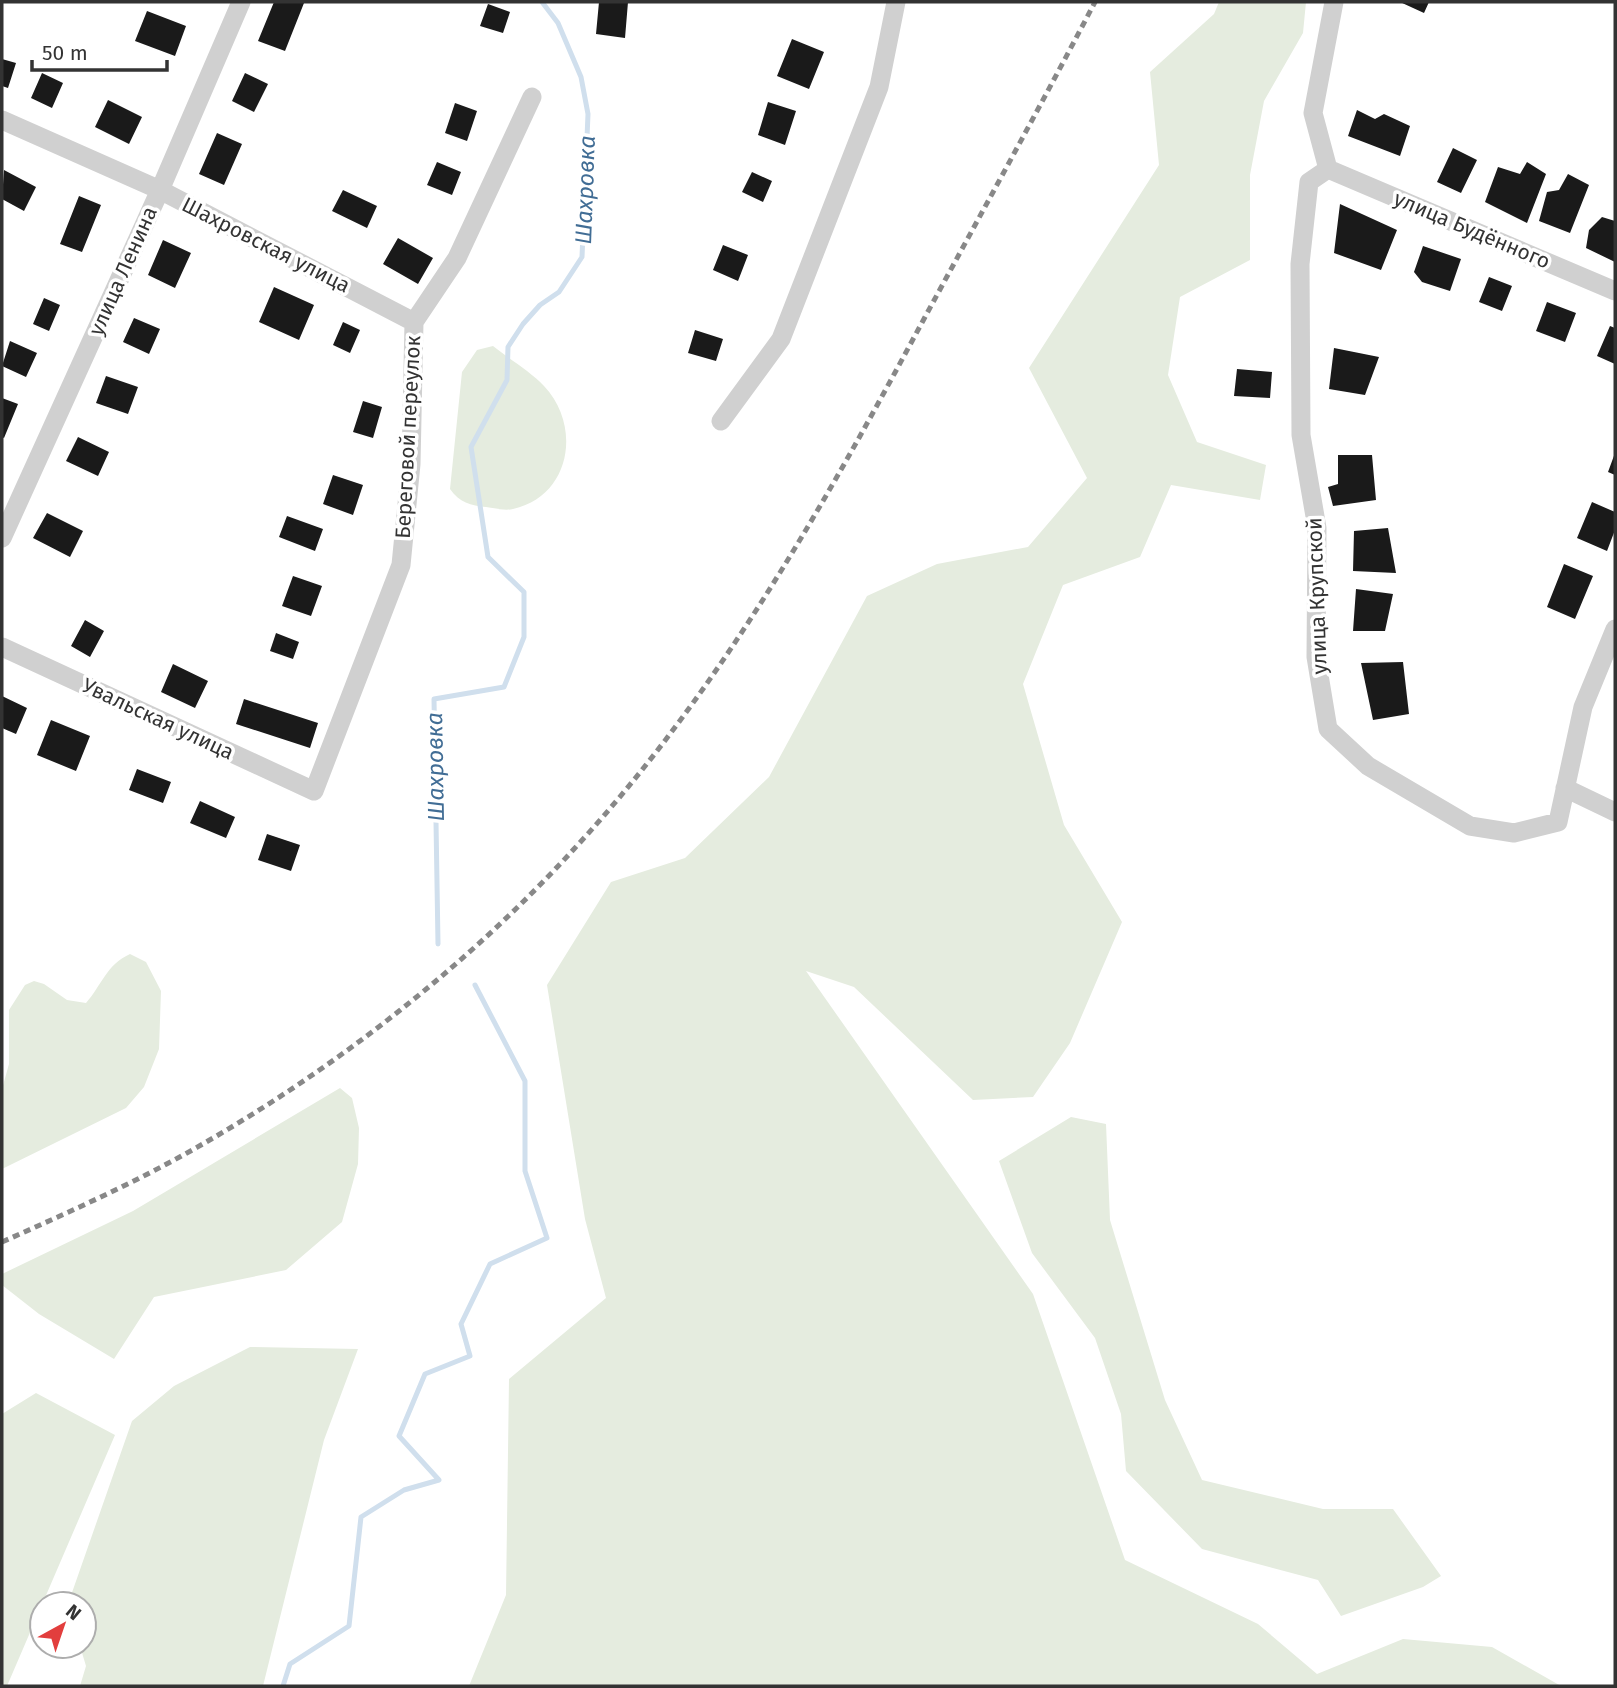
<svg xmlns="http://www.w3.org/2000/svg" width="1617" height="1688" font-family="'Fira Sans',sans-serif">
<style>
.green{fill:#e5ecdf}
.lines{fill:none;stroke-linecap:round;stroke-linejoin:round}
.stream{stroke:#d0dfed;stroke-width:5}
.building{fill:#1a1a1a}
.minor{stroke:#d0d0d0;stroke-width:19}
.rail{stroke:#888;stroke-width:5;stroke-dasharray:7 5;stroke-linecap:butt}
.labels{text-anchor:middle;dominant-baseline:central;stroke-width:7;stroke-linejoin:round;paint-order:stroke}
.street-label{font-size:21px;fill:#333;stroke:#fff}
.water-label{font-size:23px;font-style:italic;fill:#416d95;stroke:#fff}
</style>
<rect width="100%" height="100%" fill="#fff"/>
<path class="green" d="M1219 2H1306L1303 33 1264 101 1250 175V260L1180 297 1168 375 1197 442 1266 465 1260 500 1171 485 1140 557 1063 585 1023 684 1064 825 1122 922 1070 1043 1033 1097 973 1100 854 987 806 971 1033 1294 1125 1560 1258 1624 1317 1674 1403 1639 1492 1647 1561 1686H469L506 1595 509 1379 606 1298 585 1219 547 985 611 882 685 858 769 777 867 596 937 564 1028 547 1087 478 1029 368 1159 165 1150 72 1214 14Z
M493 346C509 359 530 371 544 386 582 426 571 496 513 509 505 511 494 508 486 507 471 506 459 502 450 489L462 372 477 350Z
M130 954 146 962 161 991 159 1049 144 1087 126 1108 2 1169V1089L9 1064V1010L25 985 34 981 44 984 67 1000 86 1003C102 985 106 965 130 954Z
M340 1088 352 1098 359 1128 358 1164 342 1222 286 1270 154 1297 114 1359 39 1314 2 1285V1274L133 1211Z
M1071 1117 1106 1124 1110 1220 1165 1400 1202 1480 1323 1509H1393L1441 1576 1423 1587 1341 1616 1318 1580 1202 1549 1126 1471 1121 1414 1095 1338 1032 1253 999 1161Z
M250 1347 358 1349 324 1440 263 1686H80L86 1666 80 1646H84V1604H68L132 1421 174 1386Z
M36 1393 115 1435 7 1686H2V1414Z"/>
<g class="lines">
<path class="stream" d="M438 944 434 699 504 687 524 637V592L488 557 471 447 507 380 508 347 523 324 540 305 559 292 582 257 588 114 581 77 558 23 542 2
M283 1686 290 1664 349 1626 361 1517 404 1490 439 1480 399 1436 425 1374 470 1356 461 1324 490 1264 547 1238 525 1171V1081L475 985"/>
</g>
<path class="building" d="M274 2 304 3 285 51 258 41Z
M599 2H628L625 38 596 34Z
M1400 2H1429L1424 13Z
M488 4 510 12 503 33 480 26Z
M147 11 186 26 175 56 135 41Z
M792 39 824 52 809 89 777 76Z
M2 59 16 63 8 88 2 86Z
M42 73 63 83 52 108 31 98Z
M245 73 268 84 254 112 232 101Z
M108 100 142 117 129 144 95 127Z
M768 102 796 111 785 145 758 135Z
M455 103 477 111 467 141 445 133Z
M1357 110 1375 119 1384 114 1410 126 1400 156 1348 136Z
M217 133 242 144 224 185 199 174Z
M1453 148 1477 160 1461 193 1437 182Z
M437 162 461 172 452 195 427 185Z
M1527 162 1546 174 1527 223 1485 202 1498 167 1520 174Z
M4 170 36 187 24 211 2 199Z
M752 172 772 181 763 202 742 192Z
M1568 174 1589 185 1570 233 1539 221 1547 192 1559 190Z
M343 190 377 206 367 228 332 211Z
M79 196 101 205 82 252 60 244Z
M1340 204 1397 230 1381 270 1334 253Z
M1602 217 1615 221V262L1586 248 1589 230Z
M398 238 433 258 418 284 383 264Z
M163 240 191 253 175 288 148 275Z
M723 245 748 255 738 281 713 270Z
M1423 246 1461 259 1450 291 1422 282 1414 272Z
M1489 277 1512 286 1502 311 1479 302Z
M274 287 314 305 299 340 259 322Z
M44 298 60 305 49 331 33 324Z
M1547 302 1576 313 1565 342 1536 331Z
M134 318 160 329 149 354 123 342Z
M343 322 360 330 350 353 333 345Z
M1610 326 1615 328V364L1597 356Z
M695 330 723 339 716 361 688 353Z
M10 341 37 353 26 377 2 366Z
M1334 348 1379 357 1365 395 1329 389Z
M1237 369 1272 372 1270 398 1234 396Z
M106 376 138 387 128 414 96 403Z
M2 398 18 404 4 438 2 437Z
M363 401 382 407 373 438 353 432Z
M78 437 109 452 98 476 66 461Z
M1615 453V475L1608 472Z
M1338 455H1372L1376 500 1333 506 1328 487 1338 484Z
M333 475 363 485 353 515 323 504Z
M1592 502 1615 512V530L1607 551 1577 538Z
M47 513 83 531 70 557 33 538Z
M287 516 323 529 315 551 279 537Z
M1388 528 1396 573 1353 571 1354 531Z
M1564 564 1593 576 1575 619 1547 607Z
M293 576 322 586 311 616 282 606Z
M1356 589 1393 594 1385 631H1353Z
M85 620 104 631 90 657 71 646Z
M276 633 299 642 293 659 270 651Z
M1403 662 1409 714 1373 720 1361 663Z
M173 664 208 681 195 708 161 692Z
M2 696 27 708 16 734 2 728Z
M244 699 318 723 310 748 236 724Z
M51 720 90 736 76 771 37 755Z
M137 769 171 782 163 803 129 790Z
M200 801 235 817 226 838 190 823Z
M267 834 300 845 291 871 258 860Z"/>
<g class="lines">
<path class="minor" d="M2 120 160 190 414 322
M1328 169 1309 182 1300 264 1301 435 1317 528 1316 657 1328 729 1368 766 1470 826 1514 833 1558 822 1583 707 1615 629
M1328 169 1615 291
M1328 169 1313 113 1334 2
M721 421 781 339 879 87 896 2
M2 538 160 190 241 2
M2 647 314 791 401 565 411 464 414 322 457 258 532 97
M1565 788 1615 812"/>
<path class="rail" d="M2 1242C69 1212 137 1182 201 1145 337 1067 468 965 574 849 720 691 824 505 925 317 982 212 1040 107 1095 2"/>
</g>
<g class="labels">
<g class="street-label">
<text transform="translate(1472 230) rotate(23)">улица Будённого</text>
<text transform="translate(266 245) rotate(27)">Шахровская улица</text>
<text transform="translate(123 271) rotate(-66)">улица Ленина</text>
<text transform="translate(408 437) rotate(-87)">Береговой переулок</text>
<text transform="translate(1317 596) rotate(-92)">улица Крупской</text>
<text transform="translate(158 719) rotate(25)">Увальская улица</text>
</g>
<g class="water-label">
<text transform="translate(585 190) rotate(-88)">Шахровка</text>
<text transform="translate(435 767) rotate(-91)">Шахровка</text>
</g>
</g>
<rect width="1617" height="1688" fill="none" stroke="#333333" stroke-width="7"/>
<g transform="translate(63 1625) rotate(40)"><circle r="33" fill="#ffffff" stroke="#adadad" stroke-width="2"/>
<path d="M0-5L12 26L0 18L-12 26Z" fill="#e23e3d"/>
<text y="-10" font-size="19" font-weight="bold" text-anchor="middle" fill="#333333">N</text>
</g>
<path d="M32 60v10h135v-10" fill="none" stroke="#333333" stroke-width="3.5"/>
<text x="42" y="60" font-size="21" fill="#333333" stroke="#ffffff" stroke-width="5" paint-order="stroke">50 m</text>
</svg>
